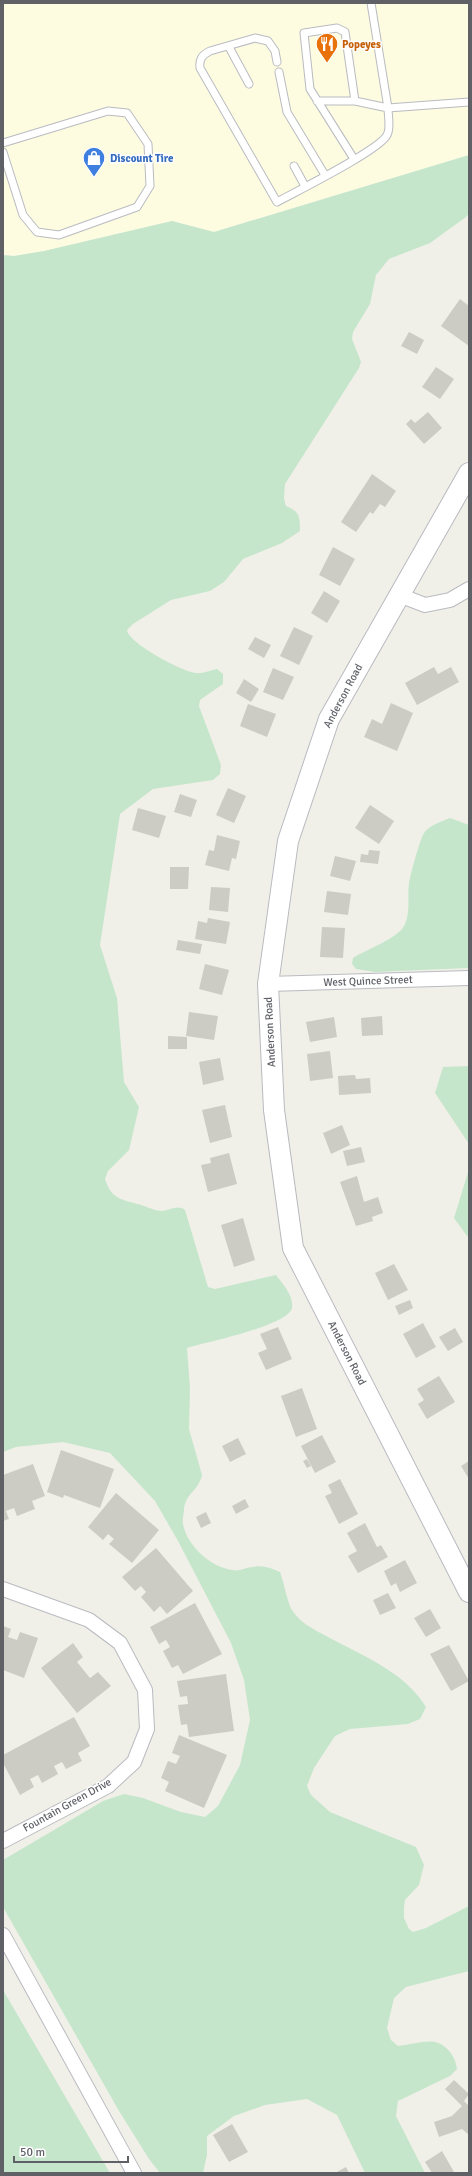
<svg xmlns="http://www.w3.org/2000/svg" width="472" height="2176" font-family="Signika,sans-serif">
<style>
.commercial{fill:#fdfce1}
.green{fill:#c6e6cc}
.building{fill:#cccbc4}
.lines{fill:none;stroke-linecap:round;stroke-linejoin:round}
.lane-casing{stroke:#babbc1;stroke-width:9}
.street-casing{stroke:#babbc1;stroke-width:16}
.secondary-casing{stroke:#b9bac0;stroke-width:22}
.lane{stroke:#fff;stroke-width:7}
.street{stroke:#fff;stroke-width:14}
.secondary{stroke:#fff;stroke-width:20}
.labels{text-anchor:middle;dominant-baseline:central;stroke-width:3;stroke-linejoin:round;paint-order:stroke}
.food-label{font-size:11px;font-weight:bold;fill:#c56008;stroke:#fff;text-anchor:start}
.shop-label{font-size:11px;font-weight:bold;fill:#366cbe;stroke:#fff;text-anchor:start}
.street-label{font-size:11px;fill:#5f6167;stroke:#fff}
</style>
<rect width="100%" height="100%" fill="#f0f0e8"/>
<path class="commercial" d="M3 3H469V155L214 232 172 221 44 251 14 256 3 255Z"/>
<path class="green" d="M469 155V213L466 217 430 243 389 259 376 275 370 304 353 332 352 339 361 362 359 368 285 484 284 498 286 506C300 512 300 516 300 531L282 543 243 559 224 582 210 591 171 600 133 624 127 630C128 643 183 672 196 673 202 674 211 670 217 669L223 674V684L200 700 199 706 221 765 220 774 213 780 153 789 120 814 100 945 117 998 124 1082 139 1107 129 1150 108 1171 105 1179C111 1198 120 1199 137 1204 146 1206 152 1210 161 1211 170 1211 177 1204 185 1210L208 1287 215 1289 276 1275C283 1284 294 1296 292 1308 288 1326 205 1342 187 1348L190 1388 189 1429 202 1475C199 1490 186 1493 184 1509 184 1514 182 1520 183 1524 187 1546 211 1567 232 1570 240 1572 246 1567 253 1567 263 1565 271 1568 280 1572 284 1582 287 1602 292 1610 300 1623 315 1630 328 1637 363 1656 405 1672 426 1707L420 1719 408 1724 350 1729 335 1736 314 1768 307 1786 311 1795 330 1812 416 1847 424 1865 419 1885 405 1900 404 1908V1918L409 1929 413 1932 426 1928 469 1906V1971L406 1987 394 1998 387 2028 391 2040 398 2046C408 2045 426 2040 435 2042 448 2045 456 2058 457 2069L450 2076 398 2101 396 2116 425 2173H365L337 2115 307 2099 265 2105 234 2116 207 2136V2155L203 2173H160L149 2159 119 2111 3 1907V1860L103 1801 124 1794 143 1798 181 1812 205 1817 218 1806 240 1765 250 1720 244 1680 231 1643 178 1541 155 1501 110 1453 63 1442 16 1447 3 1452V255L14 256 44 251 172 221 214 232Z
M450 818 469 825V968L375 972 356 969 352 964 353 958C365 950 397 939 404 926 411 912 407 898 409 883 410 876 420 839 424 833 428 826 442 821 450 818Z
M469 1066V1144L435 1093 443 1067Z
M469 1169V1235L467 1236 454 1218Z
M3 1990 110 2173H3Z"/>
<path class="building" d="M460 299 469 306V346L441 326Z
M409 332 424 340 417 354 401 346Z
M436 367 454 379 440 399 422 387Z
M428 412 442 428 424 444 406 424 411 419 415 423Z
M372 474 396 491 385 507 380 504 373 514 370 512 356 532 341 522Z
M333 547 355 559 340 586 319 575Z
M324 591 340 601 327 623 311 613Z
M294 627 313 636 299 665 280 656Z
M255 637 271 645 264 658 248 649Z
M434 667 438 674 451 667 459 682 417 705 405 683Z
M273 668 294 677 283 700 263 692Z
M244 679 259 689 251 702 236 693Z
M391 703 413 713 397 751 364 737 372 719 382 724Z
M248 704 276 714 267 737 240 726Z
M228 788 246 796 234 823 216 815Z
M180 794 197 800 191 817 174 812Z
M370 805 394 821 379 844 355 828Z
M138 808 166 816 159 838 132 830Z
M217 835 240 841 236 859 232 858 229 871 205 865 209 850 214 851Z
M369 850 380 851 378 864 360 862 361 854 368 855Z
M335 856 356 861 350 881 330 876Z
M170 867H189L188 889H170Z
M211 887 230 888 228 912 209 910Z
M327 891 351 894 348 915 324 912Z
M208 918 230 922 226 944 195 939 198 921 207 923Z
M322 927 345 928 343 958 320 957Z
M178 940 202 944 200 954 176 950Z
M205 964 229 970 222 995 199 989Z
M189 1012 218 1016 214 1040 186 1036Z
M382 1016 383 1035 362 1036 361 1018Z
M334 1017 337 1037 310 1042 306 1022Z
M168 1036 187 1037V1049H168Z
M330 1051 333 1078 310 1081 307 1054Z
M220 1058 224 1080 203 1085 199 1062Z
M355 1075 356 1079 370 1078 371 1093 339 1095 338 1076Z
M225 1105 232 1137 210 1143 202 1110Z
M342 1125 350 1145 331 1154 323 1133Z
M361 1147 365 1162 347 1166 343 1151Z
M229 1153 237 1184 208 1192 201 1165 211 1163 210 1158Z
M357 1176 364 1202 378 1197 383 1213 372 1217 373 1221 356 1226 340 1182Z
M243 1218 255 1260 234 1267 221 1225Z
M394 1264 408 1290 388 1300 375 1273Z
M410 1300 413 1308 399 1315 395 1306Z
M423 1323 436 1347 416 1358 403 1334Z
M278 1327 292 1359 266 1370 258 1353 267 1349 260 1334Z
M455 1328 463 1342 448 1351 439 1337Z
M439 1376 455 1402 427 1419 418 1404 424 1400 417 1389Z
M302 1388 317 1429 296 1437 281 1396Z
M322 1435 336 1462 315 1473 301 1446Z
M238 1438 246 1454 230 1462 222 1446Z
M61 1450 114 1469 100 1508 64 1495 63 1498 47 1492Z
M307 1459 311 1466 307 1468 303 1461Z
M469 1461V1479L461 1466Z
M33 1464 45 1496 32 1501 35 1509 17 1516 14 1508 6 1511 9 1519 3 1521V1475Z
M340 1479 358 1514 339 1524 325 1496 332 1493 328 1485Z
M116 1493 159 1530 132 1563 109 1544 114 1539 108 1534 103 1540 88 1527Z
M245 1499 249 1507 236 1514 232 1506Z
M206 1512 211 1523 201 1528 196 1517Z
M365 1523 377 1547 381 1545 388 1557 358 1573 348 1556 357 1551 347 1533Z
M156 1548 193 1591 167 1614 160 1606 154 1612 141 1597 146 1592 141 1586 135 1591 122 1577Z
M405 1560 417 1583 400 1592 396 1583 391 1586 384 1571Z
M388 1593 396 1608 380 1615 373 1600Z
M195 1603 222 1654 183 1674 178 1665 172 1668 163 1651 170 1647 166 1640 159 1644 150 1627Z
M430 1609 441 1628 426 1637 414 1618Z
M3 1626 11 1629 8 1637 17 1640 20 1632 38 1638 24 1678 3 1670Z
M73 1643 83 1657 77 1662 90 1678 98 1672 111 1686 77 1713 41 1668Z
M449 1645 469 1681 451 1691 430 1654Z
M226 1674 234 1731 189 1737 187 1724 181 1725 178 1705 188 1704 187 1696 180 1697 177 1681Z
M74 1717 90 1746 78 1753 82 1761 66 1769 62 1762 54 1766 58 1774 42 1783 38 1775 30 1779 34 1787 20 1795 3 1763V1755Z
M179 1735 227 1755 204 1808 165 1791 169 1782 161 1778 168 1761 176 1764 180 1756 172 1753Z
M454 2080 469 2094 464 2101 469 2106V2135L462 2129 439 2137 434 2122 452 2116 462 2106 445 2089Z
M232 2124 248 2152 229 2162 213 2135Z
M442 2151 454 2172 453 2173H432L425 2162Z
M346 2167 349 2173H335Z"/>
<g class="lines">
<g class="lane-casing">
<path id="lane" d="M371 3 388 108 469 102
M229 47 249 84
M277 62 275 51 268 41 255 38 210 51C202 55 199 59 200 68L277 202C295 192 380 150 387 135 391 128 388 116 388 108L355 101H317
M279 72 287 112 325 175
M3 143 108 111 127 113 148 144 150 186 137 207 59 235 37 232 23 215 3 152
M354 159 310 89 304 33 337 28 345 32 355 101
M294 166 305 186"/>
</g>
<g class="street-casing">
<path id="street" d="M399 595 425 605 450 600 469 589
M268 984 469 978
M3 1589 89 1620 120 1643 145 1690 147 1729 134 1762 108 1786 3 1841
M3 1935 134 2173"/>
</g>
<g class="secondary-casing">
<path id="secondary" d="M469 473 329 719 288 841 268 984 274 1110 293 1248 469 1592"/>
</g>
<use href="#lane" class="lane"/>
<use href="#street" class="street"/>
<use href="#secondary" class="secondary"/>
</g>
<defs>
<g id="restaurant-pin" transform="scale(1.15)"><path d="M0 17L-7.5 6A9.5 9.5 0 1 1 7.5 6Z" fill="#e8710a" stroke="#fff"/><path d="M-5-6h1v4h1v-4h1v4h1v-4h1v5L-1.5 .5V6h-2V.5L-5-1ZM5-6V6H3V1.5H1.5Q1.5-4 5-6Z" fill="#fff"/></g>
<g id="shop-pin" transform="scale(1.15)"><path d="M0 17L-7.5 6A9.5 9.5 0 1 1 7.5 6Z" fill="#3f7fe0" stroke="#fff"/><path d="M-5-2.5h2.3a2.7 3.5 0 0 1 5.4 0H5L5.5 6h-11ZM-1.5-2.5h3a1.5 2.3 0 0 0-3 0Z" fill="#fff"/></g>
</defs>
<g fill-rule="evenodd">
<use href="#restaurant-pin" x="327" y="44"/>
<use href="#shop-pin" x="94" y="158"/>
</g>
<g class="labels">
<g class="food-label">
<text x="342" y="44">Popeyes</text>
</g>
<g class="shop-label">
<text x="110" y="158">Discount Tire</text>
</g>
<g class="street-label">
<text transform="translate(343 696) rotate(-62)">Anderson Road</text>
<text transform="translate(368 981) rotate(-2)">West Quince Street</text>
<text transform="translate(270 1032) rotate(-93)">Anderson Road</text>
<text transform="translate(347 1353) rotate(63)">Anderson Road</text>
<text transform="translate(67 1805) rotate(-29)">Fountain Green Drive</text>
</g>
</g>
<rect width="472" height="2176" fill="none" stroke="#5f6167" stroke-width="8"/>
<path d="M14 2156v6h114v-6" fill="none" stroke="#5f6167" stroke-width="2"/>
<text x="20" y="2156" font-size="12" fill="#5f6167" stroke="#ffffff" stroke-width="3" paint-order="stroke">50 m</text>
</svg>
